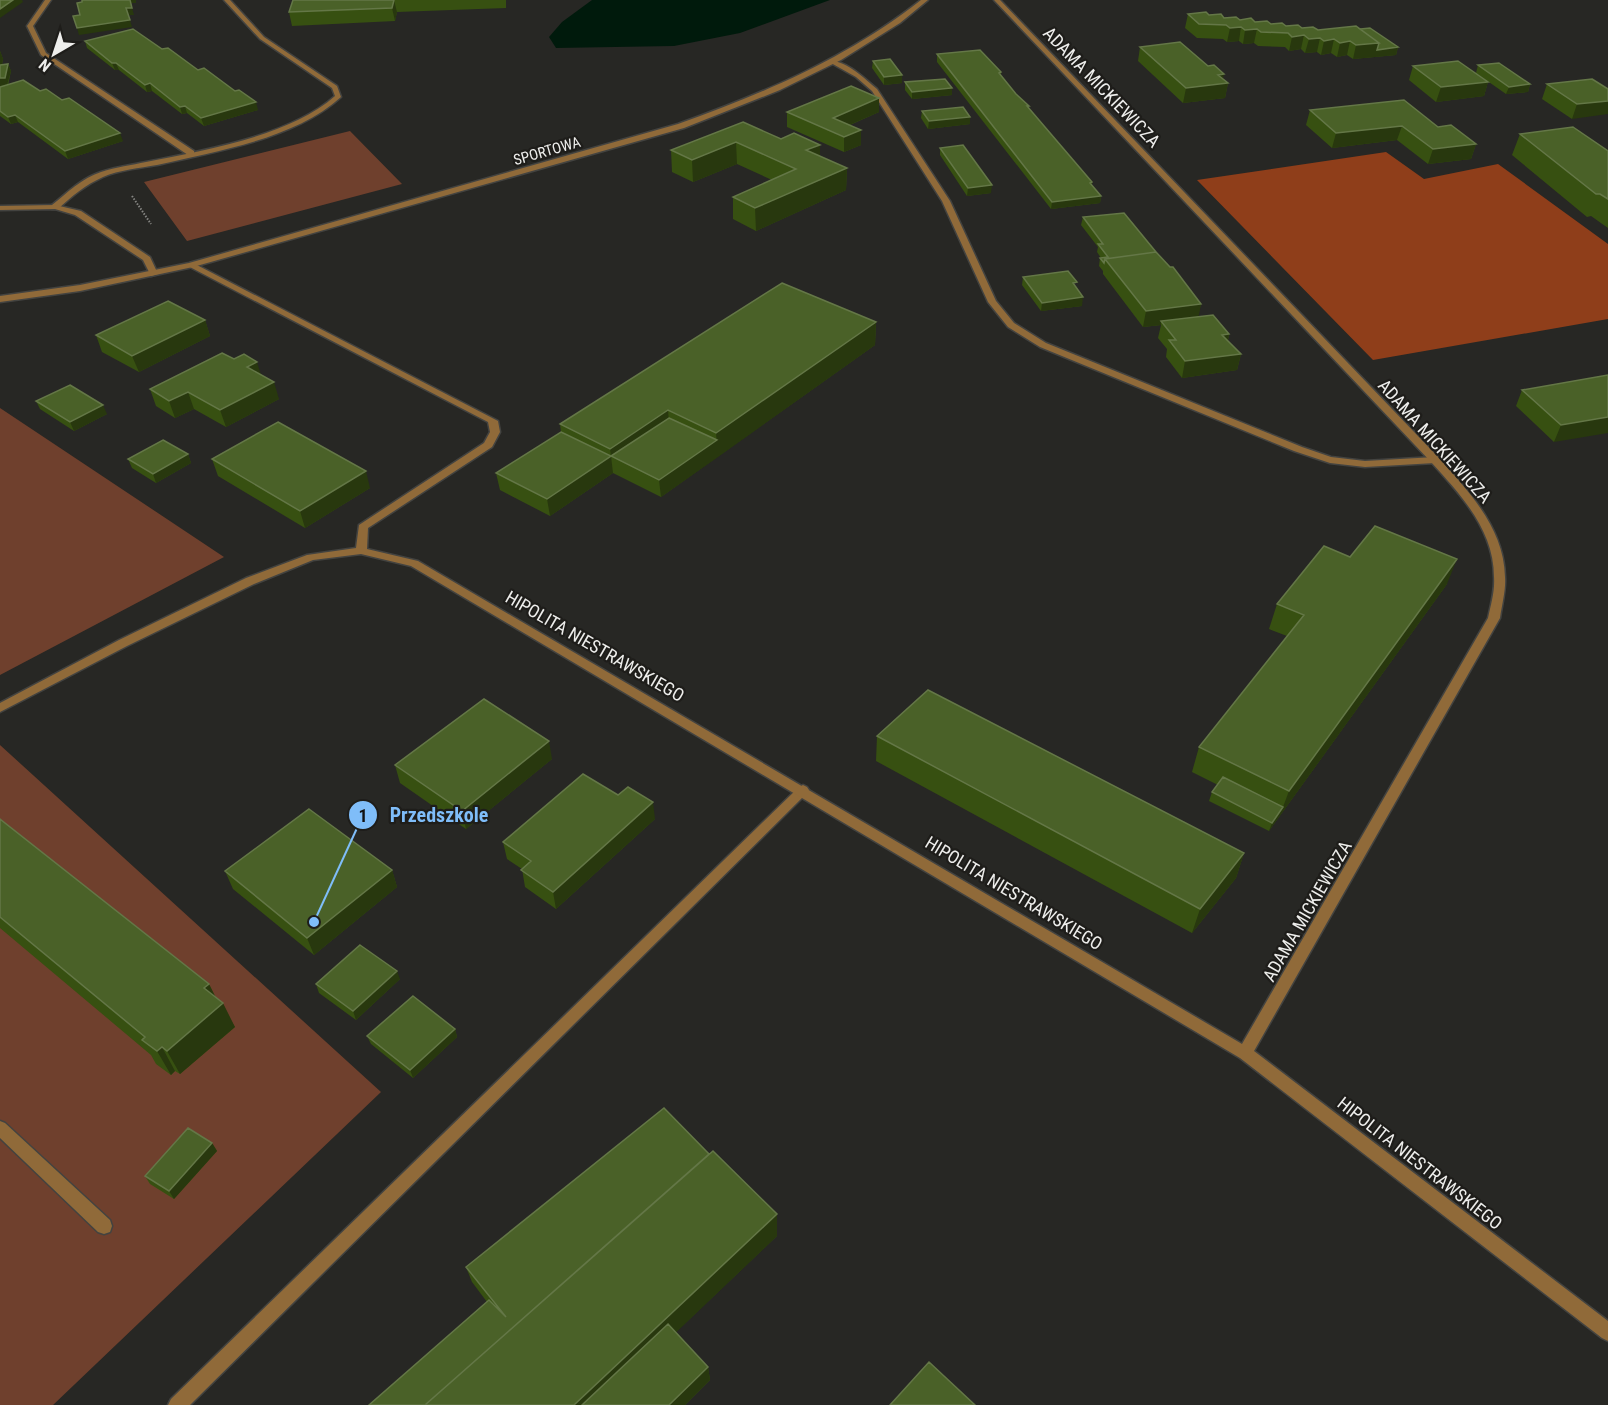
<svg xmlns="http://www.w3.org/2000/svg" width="1608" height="1405" font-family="'Roboto Condensed',sans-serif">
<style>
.green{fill:#6f402d}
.forest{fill:#8f3e1a}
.water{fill:#001a0c}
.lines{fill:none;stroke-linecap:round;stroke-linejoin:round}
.service-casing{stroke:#434340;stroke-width:3}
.minor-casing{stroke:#434340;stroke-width:3}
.tertiary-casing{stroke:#434340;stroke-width:3}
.path{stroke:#858582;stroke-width:2;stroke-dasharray:1.5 1.5;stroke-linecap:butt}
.service{fill:#906a39;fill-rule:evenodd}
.minor{fill:#906a39;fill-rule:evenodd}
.tertiary{fill:#906a39;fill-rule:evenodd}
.wall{fill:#375011}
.shaded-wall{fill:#28380e}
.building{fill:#4a6128;stroke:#647747;stroke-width:1.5}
.labels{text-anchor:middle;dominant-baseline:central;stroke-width:4.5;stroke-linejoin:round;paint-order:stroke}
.far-street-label{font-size:15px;fill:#eeeeec;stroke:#1e1d1a}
.street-label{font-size:18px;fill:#eeeeec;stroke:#1e1d1a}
.leader{fill:none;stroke:#7fbdf9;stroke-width:2}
.callout-dot{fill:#7fbdf9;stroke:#1e1d1a;stroke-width:2}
.mark-label{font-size:18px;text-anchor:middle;font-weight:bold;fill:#111}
.callout-label{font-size:20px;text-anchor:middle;font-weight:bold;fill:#7fbdf9;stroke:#1e1d1a;stroke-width:4.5;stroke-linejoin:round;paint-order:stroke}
</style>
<rect width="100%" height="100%" fill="#272724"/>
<path class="green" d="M350 131 402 184 187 241 144 182Z
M0 408 224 557 0 675Z
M0 745 381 1092 53 1405H0Z"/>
<path class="forest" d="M1386 152 1424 179 1498 164 1608 244V319L1373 360 1197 180Z"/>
<path class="water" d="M592 0H830L740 33 674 46 556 48 549 37 562 22Z"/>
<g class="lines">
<g class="service-casing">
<path id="service" d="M224 0H230L264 37 337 86 341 97C295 139 217 151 157 165 140 168 119 170 103 177 85 185 72 196 58 209H52V205C67 193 82 178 101 172 116 167 132 165 146 162 205 150 290 136 335 96L332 88 260 39Z
M831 61C847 61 865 79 877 89L950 201 996 301 1014 323 1046 343 1302 447 1331 457 1365 461 1435 457 1440 460 1435 463 1365 467 1330 463 1294 451 1040 347 1008 327 988 302 942 201 872 91 856 77 831 63Z
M803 785 807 787 809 790 807 793 190 1405H168L171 1399 799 787Z
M0 1121 5 1123 110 1220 112 1226 110 1232 104 1234 98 1232 0 1138Z"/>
</g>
<g class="minor-casing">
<path id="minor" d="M45 0H51L33 26 46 53 194 151V155H188L41 55 27 26Z
M994 0H1000L1439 458C1469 492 1504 528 1505 577 1506 590 1502 604 1500 618L1254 1051 1608 1321V1341L1602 1338 1240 1058 411 566 361 554 313 560 254 584 127 646 0 712V703L119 640 246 578 307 555 356 548 359 525 484 443 490 432 488 422 186 265 193 263 498 421 500 432 492 447 368 528 367 549 418 561 1242 1044 1488 618C1491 604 1495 591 1494 577 1494 530 1461 495 1431 462Z
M55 205 81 211 150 257 158 274 151 276 143 260 75 215 55 209 0 210V206Z"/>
</g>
<g class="tertiary-casing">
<path id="tertiary" d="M921 0H928L900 23 841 60 780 90 684 128 193 267 80 291 0 302V296L80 285 189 263 678 124C767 92 847 58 921 0Z"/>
</g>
<path class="path" d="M132 196 151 224"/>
<use href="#service" class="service"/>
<use href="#minor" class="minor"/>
<use href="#tertiary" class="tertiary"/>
</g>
<path class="wall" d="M293 0H506V8L397 12 395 21 292 26 289 12Z
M1188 14 1209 15 1318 30 1360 29 1398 47 1396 55 1353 59 1347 55 1337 57 1331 53 1321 55 1317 52 1305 53 1301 49 1289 51 1285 47 1258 46 1254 43 1243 44 1239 41 1227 42 1223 39 1197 38 1185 28Z
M85 41 162 49 198 70 258 110 204 126 187 113 182 114 152 91 147 92 119 70H115L87 48Z
M1140 47 1208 66 1228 83 1225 98 1183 103 1138 61Z
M0 51 3 59 2 65 8 64 11 71 8 85 40 91 123 141 68 159 18 122 11 124 0 116V87L4 86H0Z
M937 54 1001 72V75L1016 94 1029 106V109L1092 182V185L1101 196 1100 203 1051 209 937 62Z
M873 61 902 75V83L884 85 872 68Z
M1478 65 1530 84 1528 92 1506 94 1476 73Z
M1413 66 1488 82 1484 96 1436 102 1409 80Z
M905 82 952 88V95L912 99 905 90Z
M1547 84 1608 89 1572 119 1542 99Z
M1310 110 1438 127 1476 144 1471 159 1428 164 1397 140 1332 148 1306 125Z
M922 111 970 117V124L928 129 921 118Z
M787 112H879L850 125 861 145 844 152 787 127Z
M743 122 847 168 846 190 756 231 733 219V197L772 180 737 164 693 182 672 172 671 150Z
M1520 134 1608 151V228L1591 216 1587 217 1512 155Z
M940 148 991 193 967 196 940 155Z
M1083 217 1156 252 1201 304 1198 316 1229 334 1228 341 1241 354 1237 370 1182 378 1166 357 1167 349 1158 338 1161 325 1143 327 1103 274V271L1099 266 1100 258H1101L1097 252 1098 247 1081 225Z
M1023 277 1076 287 1082 306 1041 311 1022 285Z
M205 320 210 336 139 372 102 352 96 335Z
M876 322 875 345 661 497 613 473 550 516 500 490 496 473 561 432 560 424Z
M261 374 279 399 226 427 194 409 175 418 156 406 150 389Z
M1608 375 1554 442 1516 406 1522 390Z
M36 401 107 414 74 431 40 409Z
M188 454 191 463 156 483 132 468 128 459Z
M212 459 370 488 305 528 218 476Z
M1350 557 1447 584 1269 831 1209 801 1212 792 1218 785 1192 772 1199 747 1287 636 1269 629 1277 604Z
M877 736 1244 853 1236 878 1192 933 876 761Z
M552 759 466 829 400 783 395 765Z
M0 819 209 984 216 998 235 1027 180 1074 175 1071 171 1075 156 1064 151 1055 0 928Z
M655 819 556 909 525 887 522 869 507 859 503 842Z
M392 870 397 887 314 955 233 889 225 871Z
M400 979 356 1020 319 993 316 984Z
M455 1029 457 1037 413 1078 371 1044 367 1036Z
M212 1143 217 1151 174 1199 150 1184 145 1176Z
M777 1236 676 1332 708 1367 710 1380 685 1405H369L487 1302 472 1282 466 1267Z"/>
<path class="shaded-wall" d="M13 0H22L23 2 0 18V9Z
M130 0H136V3H131Z
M394 0 397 12 395 21 392 8Z
M126 8H132L134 15H129Z
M130 20 132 27 79 35 77 28Z
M1241 27 1239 41 1227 42 1230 28Z
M1257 29 1254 43 1243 44 1245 30Z
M1304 35 1301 49 1289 51 1292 37Z
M1320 38 1317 52 1305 53 1309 39Z
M1334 39 1331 53 1321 55 1324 41Z
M1350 41 1347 55 1337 57 1340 43Z
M1379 43 1375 57 1353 59 1356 45Z
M1398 47 1396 55 1375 57 1377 50Z
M0 51 3 59 0 72Z
M112 63H116L119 70H115Z
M8 64 11 71 7 85 0 86V78Z
M1224 74 1222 84 1228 83 1225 98 1183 103 1186 88 1218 75Z
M902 75V83L884 85V77Z
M1488 82 1484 96 1436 102 1441 87Z
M150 83 152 91 147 92 145 85Z
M1530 84 1528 92 1506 94 1509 87Z
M952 88V95L912 99V92Z
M879 98V112L833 132V118Z
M1608 101V114L1572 119 1577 104Z
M256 102 258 110 204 126 201 118Z
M185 106 187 113 182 114 180 107Z
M15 115 18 122 11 124 8 117Z
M970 117V124L928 129 929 121Z
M1402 126 1397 140 1332 148 1336 133Z
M861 130V145L844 152V137Z
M120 133 123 141 68 159 65 151Z
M736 142 737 164 693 182 692 160Z
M1476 144 1471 159 1428 164 1433 149Z
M820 145V166L806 150Z
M847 168 846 190 756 231 755 208Z
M992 185 991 193 967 196 968 188Z
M1101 196 1100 203 1051 209 1052 202Z
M1083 297 1082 306 1041 311 1042 303Z
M1201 304 1198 320 1161 321V325L1143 327 1146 311Z
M205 320 210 336 139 372 132 356Z
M876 322 875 345 718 457 716 433Z
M1229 334 1226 350 1222 335Z
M1241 354 1237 370 1182 378 1185 361Z
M257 362 262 378 247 367Z
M274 382 279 399 226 427 220 410Z
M188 392 194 409 175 418 169 401Z
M103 405 107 414 74 431 70 422Z
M668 410 670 434 611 456 610 449Z
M1608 417V433L1554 442 1561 425Z
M717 440 718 457 661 497 659 480Z
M188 454 191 463 156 483 153 474Z
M611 456 613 473 550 516 547 499Z
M366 471 370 488 305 528 300 511Z
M1457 559 1447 584 1269 831 1272 823 1283 807 1289 791Z
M549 741 552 759 466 829 462 811Z
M653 802 655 819 556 909 553 892Z
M1244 853 1236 878 1192 933 1200 909Z
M392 870 397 887 314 955 307 938Z
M397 971 400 979 356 1020 353 1011Z
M209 984 220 1006 223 1003 235 1027 180 1074 167 1051 204 988Z
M455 1029 457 1037 413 1078 410 1070Z
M162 1047 175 1071 171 1075 157 1051Z
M212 1143 217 1151 174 1199 169 1191Z
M777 1214V1236L600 1405H574Z
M708 1367 710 1380 685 1405H669Z"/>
<path class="building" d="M0 0H13L0 9Z
M82 0H130L132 8H126L130 20 77 28 73 16 80 15 77 3 82 2Z
M293 0H394L392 8 289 12Z
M1206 12 1209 15 1221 14 1224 18 1236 17 1240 20 1251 18 1255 22 1267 21 1271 24 1282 23 1286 26 1298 25 1302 28 1313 27 1318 30 1356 26 1379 43 1356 45 1350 41 1340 43 1334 39 1324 41 1320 38 1309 39 1304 35 1292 37 1288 33 1261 32 1257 29 1245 30 1241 27 1230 28 1226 25 1199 24 1188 14Z
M1370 28 1398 47 1377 50 1379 43 1360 29Z
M133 29 162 49 168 48 198 70 204 68 235 91 239 90 256 102 201 118 185 106 180 107 150 83 145 85 116 63H112L85 41Z
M1180 42 1208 66 1214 65 1224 74 1218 75 1228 83 1186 88 1140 47Z
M980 50 1001 72 999 73 1016 94 1029 106H1027L1092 182 1090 183 1101 196 1052 202 937 54Z
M890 59 902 75 884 77 873 61Z
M1458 61 1488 82 1441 87 1413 66Z
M1499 63 1530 84 1509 87 1478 65Z
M8 64 5 78H0V65Z
M945 79 952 88 912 92 905 82Z
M1592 79 1608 89V101L1577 104 1547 84Z
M23 80 40 91 46 89 62 100 69 98 120 133 65 151 15 115 8 117 0 111V87Z
M851 86 879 98 833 118 861 130 844 137 787 112Z
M1404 100 1438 127 1451 125 1476 144 1433 149 1402 126 1336 133 1310 110Z
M963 107 970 117 929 121 922 111Z
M743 122 781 139 794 133 820 145 806 150 847 168 755 208 733 197 796 169 736 142 692 160 671 150Z
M1573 127 1608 151V199L1600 194H1596L1520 134Z
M963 145 992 185 968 188 940 148Z
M1124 213 1156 252 1105 259 1104 263 1100 258 1108 257 1098 244H1103L1083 217Z
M1156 252 1170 267H1173L1201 304 1146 311 1105 259Z
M1068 271 1077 282 1073 283 1083 297 1042 303 1023 277Z
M782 283 876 322 716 433 668 410 610 449 560 424Z
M168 301 205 320 132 356 96 335Z
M1213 315 1229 334 1222 335 1241 354 1185 361 1169 340H1176L1161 321Z
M222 353 234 359 244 354 257 362 247 367 274 382 220 410 188 392 169 401 150 389Z
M1608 375V417L1561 425 1522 390Z
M70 385 103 405 70 422 36 401Z
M669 418 717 440 659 480 611 456Z
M278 422 366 471 300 511 212 459Z
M561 432 611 456 547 499 496 473Z
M163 440 188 454 153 474 128 459Z
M1375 526 1457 559 1289 791 1199 747 1304 615 1277 604 1324 546 1350 557Z
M928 690 1244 853 1200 909 877 736Z
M484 699 549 741 462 811 395 765Z
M583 774 618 795 628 787 653 802 553 892 521 870 531 861 503 842Z
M1223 777 1283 807 1272 823 1212 792Z
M309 809 392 870 307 938 225 871Z
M0 819 209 984 204 988 223 1003 167 1051 162 1047 157 1051 142 1040 145 1037 0 917Z
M360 945 397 971 353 1011 316 984Z
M413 996 455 1029 410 1070 367 1036Z
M664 1108 709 1154 425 1405H369L489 1300 506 1317 466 1267Z
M188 1128 212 1143 169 1191 145 1176Z
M713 1151 777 1214 574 1405H425Z
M668 1324 708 1367 669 1405H582Z
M929 1362 975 1405H890Z"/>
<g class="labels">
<g class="far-street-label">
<text transform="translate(547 151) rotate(-16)">SPORTOWA</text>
</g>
<g class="street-label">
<text transform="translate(1102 87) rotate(46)">ADAMA MICKIEWICZA</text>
<text transform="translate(1435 441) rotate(48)">ADAMA MICKIEWICZA</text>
<text transform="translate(595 646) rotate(30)">HIPOLITA NIESTRAWSKIEGO</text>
<text transform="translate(1014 893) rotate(31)">HIPOLITA NIESTRAWSKIEGO</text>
<text transform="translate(1307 911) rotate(-60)">ADAMA MICKIEWICZA</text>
<text transform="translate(1420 1163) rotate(38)">HIPOLITA NIESTRAWSKIEGO</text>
</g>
</g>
<path class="leader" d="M314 922L363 815"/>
<g class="callout-dot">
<circle cx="314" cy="922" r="6"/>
<circle cx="363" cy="815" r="15"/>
</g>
<g class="mark-label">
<text x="363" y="822">1</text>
</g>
<g class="callout-label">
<text x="439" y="822">Przedszkole</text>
</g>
<g transform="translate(54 54) rotate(219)" stroke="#1e1d1a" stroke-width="4.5" paint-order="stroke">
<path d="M0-4.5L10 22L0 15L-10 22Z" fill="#eeeeec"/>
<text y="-9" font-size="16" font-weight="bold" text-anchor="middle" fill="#eeeeec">N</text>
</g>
</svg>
